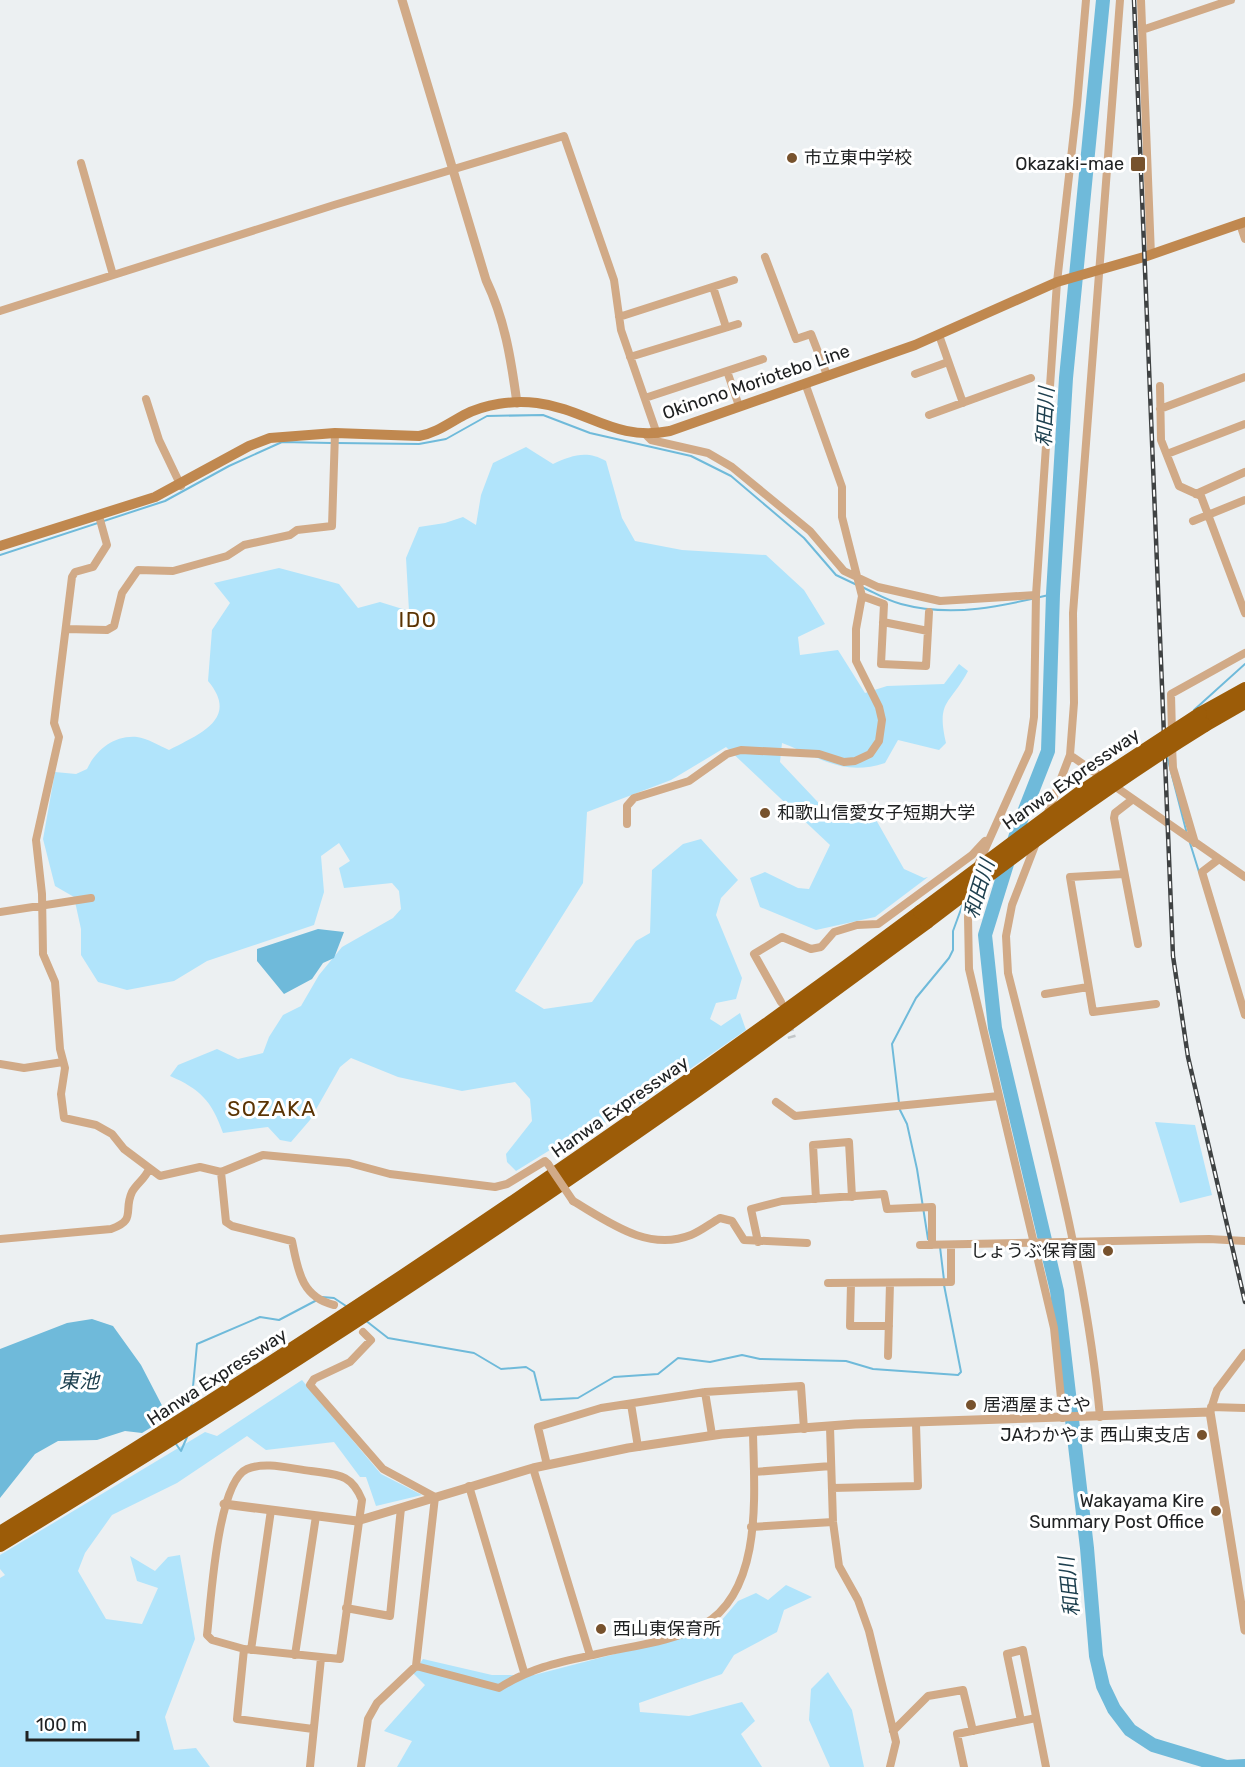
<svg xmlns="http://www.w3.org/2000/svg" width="1245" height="1767" font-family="Rubik,'Noto Sans JP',sans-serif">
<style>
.green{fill:#b1e4fb}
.water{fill:#6fbada}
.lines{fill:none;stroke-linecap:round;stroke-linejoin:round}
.stream{stroke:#6fbada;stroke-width:2}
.river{stroke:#6fbada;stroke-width:14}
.minor-tunnel{stroke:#c3c7c9;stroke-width:8;stroke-dasharray:8 4;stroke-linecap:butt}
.minor{stroke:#d1aa87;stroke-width:8}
.tertiary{stroke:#d1aa87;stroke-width:9}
.secondary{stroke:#c0884f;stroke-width:10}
.motorway{stroke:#9c5c08;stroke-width:14}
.rail-casing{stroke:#3f4243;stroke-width:4.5}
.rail{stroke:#fff;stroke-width:2;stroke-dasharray:7;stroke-linecap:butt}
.minor-bridge{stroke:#d1aa87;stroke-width:8}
.motorway-bridge{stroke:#9c5c08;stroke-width:14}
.poi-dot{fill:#77522d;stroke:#fff;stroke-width:2}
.labels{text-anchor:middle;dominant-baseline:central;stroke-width:6;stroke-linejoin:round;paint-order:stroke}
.poi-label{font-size:18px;fill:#202223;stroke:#fff;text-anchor:start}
.street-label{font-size:18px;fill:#202223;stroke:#fff}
.water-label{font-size:20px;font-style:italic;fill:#1e404f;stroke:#fff}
.quarter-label{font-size:21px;letter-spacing:1.5px;fill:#5a3303;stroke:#fff}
</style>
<rect width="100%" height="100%" fill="#ecf0f2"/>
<path class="green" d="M526 447 553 464C572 455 587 450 606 461L622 518 635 541 682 550 766 555 804 590 825 624 798 637 800 655 838 650 865 693 887 686 944 684 959 664 968 671C950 705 936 700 946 743L939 750 898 740 885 763C842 777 820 757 782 743L780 762 831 816 836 818 859 808 875 818 904 869 924 878 928 877 875 917 816 930 760 907 750 878 765 872 798 888 809 889 830 845 726 747 671 780 587 812 583 883 515 991 544 1009 592 1002 636 941 650 933 652 870 683 844 701 839 738 880 721 898 716 915 742 978 736 999 716 1003 710 1019 721 1026 740 1013 746 1030 634 1108 550 1150 516 1171 507 1162 506 1154 532 1121 530 1099 515 1082 462 1091 398 1077 351 1058 340 1067 310 1120 291 1142 280 1140 268 1127 223 1133C212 1101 200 1089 170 1076L178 1065 217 1049 238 1059 263 1053 269 1037 283 1015 301 1006 319 975 342 947 393 918 401 909 399 891 392 883 344 888 339 868 350 861 339 843 321 856 324 892 314 925 207 961 174 981 127 990 98 982 81 955V929L74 897 55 886 43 839 55 772 76 774 87 769C96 750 114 735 137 737 147 738 160 746 169 750 199 734 240 719 208 681L212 630 230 603 214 583 279 568 339 584 358 608 380 602 409 611 406 558 419 527 445 523 463 517 476 525 481 495 493 463Z
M1155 1122 1195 1125 1212 1195 1180 1203Z
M302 1380 381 1474 422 1495 376 1506 366 1477H360L334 1442 266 1450 247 1436 177 1483 112 1515 85 1553 78 1571 106 1619 142 1624 158 1588 137 1581 130 1556 155 1571 168 1557 180 1555 195 1639 165 1717 174 1750 196 1748 210 1767H0V1578L5 1575 0 1569V1555L205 1432 217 1436Z
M786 1585 812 1597 784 1610 777 1632 734 1655 722 1674 639 1703 640 1712 689 1716 742 1702 755 1721 741 1734 762 1767H397L412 1741 384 1731 425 1685 413 1673 423 1659 492 1675H534L715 1628 738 1601 756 1593 768 1600Z
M828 1672 852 1710 864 1767H830L809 1720 811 1689Z"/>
<path class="water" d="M318 929 344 932 334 958 323 963 312 979 284 994 257 961V949Z
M92 1319 113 1326 141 1365 168 1417 142 1433 125 1431 97 1440 58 1441 35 1454 0 1498V1349L67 1323Z"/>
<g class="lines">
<path class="stream" d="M337 443 419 444 446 439 487 416 543 415 590 433 691 456 731 476 804 538 836 575 857 585
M0 555 165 501 229 466 282 442 331 443
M862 587C875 593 888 601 901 604 953 618 1003 606 1053 594
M1194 710 1245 664
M1167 756 1187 834
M1190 843 1199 872
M899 1103 892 1044 916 998 949 958 953 950V931L964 901
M899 1108 907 1124 917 1169 928 1239
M940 1247 944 1280
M322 1297 334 1298 346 1306
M365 1320 388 1338 474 1353 501 1369 526 1367 534 1372 541 1400 578 1398 614 1377 658 1374 678 1358 710 1362 742 1355 760 1359 846 1361 873 1369 958 1375 961 1372 944 1285
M191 1408 197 1344 260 1317 279 1320 317 1300
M176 1444 181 1451 187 1437"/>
<path class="river" d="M1103 0 1066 378 1053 594 1048 751 1019 825 985 935 995 1028 1057 1291 1087 1548 1096 1656 1103 1686 1114 1709 1130 1730 1153 1745 1226 1767 1245 1766"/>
<path class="minor-tunnel" d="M788 1024 792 1038"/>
<path class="minor" d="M1141 0 1151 255
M1142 30 1231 0
M81 163 113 275
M1240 224 1245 239
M765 257 796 339 811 334 827 375
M713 287 726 327
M0 311 334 205 564 136 614 280 621 330 657 434
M619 317 734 280
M939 335 963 403
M630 357 738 324
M727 371 739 406
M915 374 948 362
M1160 386 1161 440 1179 486 1201 496 1245 613
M645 398 763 359
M146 399 159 440 181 486
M1160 409 1245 377
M929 415 1031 378
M646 435 651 440 708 453 732 467 810 531 844 571 878 587 940 601 1036 595
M1167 454 1245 424
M1196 494 1245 472
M99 516 107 545 93 567 75 572 72 577 54 723 59 737 36 840 42 894 43 954 55 982 60 1049 65 1068 61 1094 64 1118 96 1125 112 1134 124 1149 160 1176 200 1167 221 1172 263 1155 349 1163 390 1174 495 1187 507 1184 545 1161 548 1164
M1193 521 1245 500
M862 596 884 604 881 664 926 666 929 612
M883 622 928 631
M66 629 107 630 114 626 122 593 138 570 173 571 227 556 244 545 290 535 297 530 332 526 335 433
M1172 734 1171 694 1245 653
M1172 746 1173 768 1195 843
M1070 755 1103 778
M1113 785 1245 877
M1133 799 1115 813 1114 818 1138 944
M1047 815 1070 755 1074 703 1073 613 1120 0
M627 824V806L634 798 689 781 727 754 741 750 819 754 844 762 855 761 870 754 879 741 882 720 879 707 856 661V629L862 596 842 517V487L805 383
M1036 843 1012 905 1006 936 1008 973C1045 1120 1086 1266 1100 1417
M1219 859 1202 872 1245 1015
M977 867 1029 751 1034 717 1036 595 1057 282 1077 105 1086 0
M1124 874 1070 877 1093 1012 1156 1004
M972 887 968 917 969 969 1054 1328 1063 1418
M0 912 91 898
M1045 994 1088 987
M781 1002 754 954 782 937 811 949 821 947 834 932 857 925 878 924 972 855 985 841
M0 1064 24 1068 63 1062
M776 1102 795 1116 999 1096
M221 1172 226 1222 232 1226 292 1241C298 1270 301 1297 334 1305
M816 1199 813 1145 849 1142 852 1197
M573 1201C609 1222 647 1252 691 1235 701 1231 711 1223 720 1218L732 1221 744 1240 807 1243
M0 1239 111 1229C137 1220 123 1211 132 1192 137 1183 145 1179 149 1169
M758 1242 751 1209 782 1201 884 1194 887 1209 932 1207V1245
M920 1245 1209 1239 1245 1241
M828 1283 951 1282V1245
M851 1283 850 1326H889
M888 1356 890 1283
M705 1392 712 1435
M631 1404 638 1447
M1211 1407 1245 1408
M1210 1412 1217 1390 1245 1353
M830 1427 833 1522 839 1566 858 1600 869 1631 896 1742 890 1767
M547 1465 538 1427 601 1408 705 1392 801 1386 804 1429
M533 1468 590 1655
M754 1472 831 1466
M469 1486 524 1672
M832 1488 918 1486 916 1424
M751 1527 833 1522
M346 1608 390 1616 401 1508
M244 1649 340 1659 362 1500C351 1473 337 1475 311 1471 291 1469 266 1461 247 1469 217 1482 211 1603 207 1635L212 1640 244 1649 237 1719 313 1729
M251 1650 271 1510
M295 1655 316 1516
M416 1666 499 1688C532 1667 560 1662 597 1654 631 1646 672 1642 703 1625 764 1590 754 1492 753 1432
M1021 1721 1007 1654 1023 1650 1046 1767
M893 1731 928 1696 963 1690 973 1731
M310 1767 321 1658
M361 1767 368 1719 377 1703 416 1666 435 1497 383 1469 310 1385 314 1379 350 1362 371 1340 363 1332
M964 1767 957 1734 1036 1718"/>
<path class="tertiary" d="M402 0 486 280C505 320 511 359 517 403
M224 1504 357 1521 533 1468 628 1448 722 1434 855 1424 1210 1412 1245 1630"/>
<path class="secondary" d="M0 546 155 497 249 446 270 438 335 433 419 436C436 433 449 423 464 415 485 404 513 400 537 403 587 409 615 442 670 431L915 345 1057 282 1144 257 1245 222"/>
<path class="motorway" d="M1200 714 1245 689
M1205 725 1245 702
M0 1533C316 1340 623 1134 920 912
M0 1545C230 1405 456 1259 677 1104 762 1045 843 983 927 922"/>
<g class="rail-casing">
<path id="rail" d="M1134 0 1173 956 1188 1057 1245 1302"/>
</g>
<use href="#rail" class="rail"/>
<path class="minor-bridge" d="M548 1164 573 1201"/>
<path class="motorway-bridge" d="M920 912 1081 792 1200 714
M927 922C1017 853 1108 785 1205 725"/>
</g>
<g class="poi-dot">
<circle cx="792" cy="158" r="6"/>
<rect x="1130" y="156" width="16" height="16" rx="3"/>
<circle cx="765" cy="813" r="6"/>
<circle cx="1108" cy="1251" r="6"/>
<circle cx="971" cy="1405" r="6"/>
<circle cx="1202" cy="1435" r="6"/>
<circle cx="1216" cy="1511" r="6"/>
<circle cx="601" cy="1629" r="6"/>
</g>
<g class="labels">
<g class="poi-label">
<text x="804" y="158">市立東中学校</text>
<text x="1124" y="164" text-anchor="end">Okazaki-mae</text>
<text x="777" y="813">和歌山信愛女子短期大学</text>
<text x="1096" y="1251" text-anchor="end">しょうぶ保育園</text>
<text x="983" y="1405">居酒屋まさや</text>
<text x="1190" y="1435" text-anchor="end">JAわかやま 西山東支店</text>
<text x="1204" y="1501" text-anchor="end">Wakayama Kire<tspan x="1204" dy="21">Summary Post Office</tspan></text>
<text x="613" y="1629">西山東保育所</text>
</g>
<g class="street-label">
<text transform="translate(756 382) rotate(-19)">Okinono Moriotebo Line</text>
<text transform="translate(1071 779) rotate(-35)">Hanwa Expressway</text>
<text transform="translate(620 1107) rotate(-35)">Hanwa Expressway</text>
<text transform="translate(217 1377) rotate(-33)">Hanwa Expressway</text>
</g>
<g class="water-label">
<text transform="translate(1045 417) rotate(-87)">和田川</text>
<text transform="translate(979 889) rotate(-73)">和田川</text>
<text x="79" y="1381">東池</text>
<text transform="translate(1069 1587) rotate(-96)">和田川</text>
</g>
<g class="quarter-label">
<text x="418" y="619">IDO</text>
<text x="272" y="1108">SOZAKA</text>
</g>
</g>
<path d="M27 1731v9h111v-9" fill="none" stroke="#202223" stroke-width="3"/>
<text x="36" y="1731" font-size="18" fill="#202223" stroke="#ffffff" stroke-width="4.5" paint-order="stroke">100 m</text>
</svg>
